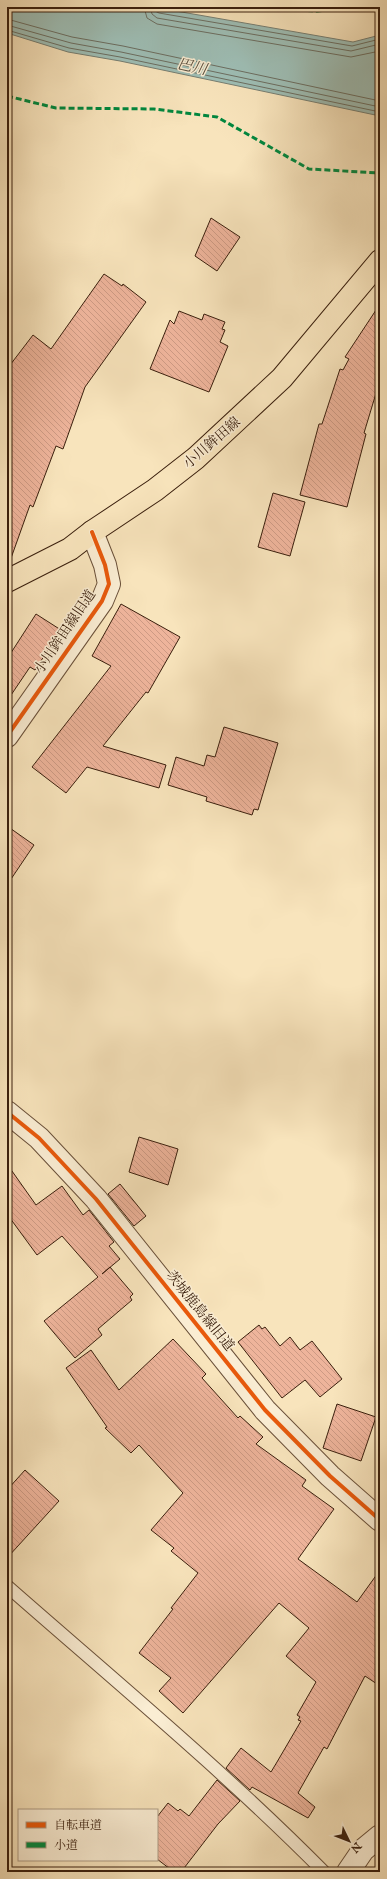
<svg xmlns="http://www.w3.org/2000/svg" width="387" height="1879" font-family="'IM FELL English','Noto Serif JP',serif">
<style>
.water{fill:#9ebeb5;stroke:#767e72}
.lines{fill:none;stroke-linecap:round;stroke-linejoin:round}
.shore{stroke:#6c6e61;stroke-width:1}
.building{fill:url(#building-back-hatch);stroke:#3a1f0d}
.lane-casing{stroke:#6a5039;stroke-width:14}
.street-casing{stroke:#6a5039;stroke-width:24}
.primary-casing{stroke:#3a1f0d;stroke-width:24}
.lane{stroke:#faedd3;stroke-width:12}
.street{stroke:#faedd3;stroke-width:22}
.primary{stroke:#f8e4bc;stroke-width:22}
.quiet{stroke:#00873e;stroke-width:3;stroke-dasharray:6 3;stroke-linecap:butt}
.cycleway-casing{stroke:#faedd3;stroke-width:6}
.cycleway{stroke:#e8590c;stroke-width:4}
.labels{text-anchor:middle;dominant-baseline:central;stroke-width:3;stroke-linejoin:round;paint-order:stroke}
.street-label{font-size:14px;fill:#3a1f0d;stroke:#faedd3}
.water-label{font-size:15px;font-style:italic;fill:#584f3f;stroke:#faedd3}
</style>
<defs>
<pattern id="building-back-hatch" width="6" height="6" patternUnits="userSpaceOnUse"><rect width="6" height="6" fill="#eeb49b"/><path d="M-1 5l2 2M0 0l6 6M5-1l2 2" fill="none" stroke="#cd9a84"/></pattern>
</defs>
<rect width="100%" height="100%" fill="#f8e4bc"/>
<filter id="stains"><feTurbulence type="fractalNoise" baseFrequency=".005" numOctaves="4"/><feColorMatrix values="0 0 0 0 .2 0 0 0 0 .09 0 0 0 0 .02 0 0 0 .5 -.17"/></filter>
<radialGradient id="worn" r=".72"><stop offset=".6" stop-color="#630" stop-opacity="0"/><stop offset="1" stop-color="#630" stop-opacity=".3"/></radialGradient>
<path class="water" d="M7 7H153L353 42 380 35V116L120 61 68 52 7 33Z"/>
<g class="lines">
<path class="shore" d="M144 7 147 18 157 24 351 57 380 51
M150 7 152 14 157 18 351 51 380 44
M155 7V11L159 13 352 46 380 39
M7 19 72 37 123 46 380 101
M7 25 71 43 121 52 380 107
M7 30 69 48 120 57 380 112"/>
</g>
<path class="building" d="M211 218 240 237 217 271 195 256Z
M104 274 122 286 123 284 146 302 85 387 63 449 56 446 33 507 30 505 10 561H7V369L33 335 51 349Z
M380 304V380L364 433 366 434 347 507 300 495 319 424H322L340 369 343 370 349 359 345 357Z
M179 311 202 320 204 314 225 322 222 329 225 330 220 342 228 346 209 392 150 369 170 320 174 324Z
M273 493 305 502 290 556 258 547Z
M121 604 180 637 148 693 146 692 103 746 166 765 159 788 87 767 66 793 32 767 111 666 92 656Z
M36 614 61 630 35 670 30 667 7 701V659Z
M224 727 278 743 258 810 254 809 252 815 206 801 207 797 168 785 176 757 204 766 207 755 215 757Z
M7 826 34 845 7 885Z
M139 1137 178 1149 168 1185 129 1172Z
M7 1164 36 1205 62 1186 83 1215 89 1210 114 1242 109 1246 120 1259 102 1274 110 1267 133 1294 130 1297 132 1300 98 1329 102 1335 75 1358 44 1321 98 1277 62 1236 37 1255 7 1214Z
M120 1184 146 1216 134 1226 108 1194Z
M259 1325 262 1329 265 1327 280 1346 290 1337 300 1350 312 1341 342 1379 320 1397 305 1380 282 1398 238 1342Z
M173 1339 206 1374 202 1378 238 1418 240 1416 263 1437 256 1444 306 1480 302 1486 334 1509 298 1559 357 1602 380 1570V1686L365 1676 327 1749 324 1747 298 1793 315 1807 308 1818 252 1787 250 1790 226 1768 241 1748 271 1772 277 1762 301 1721 298 1720 300 1717 297 1715 316 1682 286 1656 309 1628 279 1603 183 1713 159 1691 171 1678 139 1653 173 1609 171 1608 198 1573 171 1551 174 1548 151 1530 183 1493 139 1445 131 1453 105 1428 107 1427 66 1368 91 1350 119 1390Z
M337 1404 376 1417 361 1461 323 1448Z
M25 1470 59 1501 7 1558V1490Z
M217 1780 240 1801 218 1824 181 1872H174L157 1859V1817L168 1803 178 1811 180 1809 189 1816Z"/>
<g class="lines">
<g class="lane-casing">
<path id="lane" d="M7 1586C114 1680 224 1771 324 1872"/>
</g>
<g class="street-casing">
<path id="street" d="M7 736 102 601 109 584 105 565 92 532
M7 1112 39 1138 96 1199 265 1410 330 1476 380 1520
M348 1872 363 1850 380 1836"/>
</g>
<g class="primary-casing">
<path id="primary" d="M7 581 70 549 92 532 155 490 196 458 282 378 380 261"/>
</g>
<use href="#lane" class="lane"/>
<use href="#street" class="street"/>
<use href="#primary" class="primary"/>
<path class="quiet" d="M226 7 317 11 368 7
M7 96 56 108 154 109 217 117 309 169 380 173"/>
<g class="cycleway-casing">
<path id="cycleway" d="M7 736 102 601 109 584 105 565 92 532
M7 1112 39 1138 96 1199 265 1410 330 1476 380 1520"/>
</g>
<use href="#cycleway" class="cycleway"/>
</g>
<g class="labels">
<g class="street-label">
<text transform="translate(212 443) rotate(-41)">小川鉾田線</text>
<text transform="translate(65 632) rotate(-56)">小川鉾田線旧道</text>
<text transform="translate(200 1311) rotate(51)">茨城鹿島線旧道</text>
</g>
<g class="water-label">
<text transform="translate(192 67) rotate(12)">巴川</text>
</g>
</g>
<rect width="387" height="1879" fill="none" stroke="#f8e4bc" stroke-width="24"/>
<rect x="8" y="8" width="371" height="1863" fill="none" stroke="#3a1f0d" stroke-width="2"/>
<rect x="12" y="12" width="363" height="1855" fill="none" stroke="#3a1f0d"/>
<rect x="18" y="1809" width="140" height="52" fill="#faedd3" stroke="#ad9b84"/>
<rect x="26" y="1822" width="20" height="6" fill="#e8590c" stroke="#ad9b84"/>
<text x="54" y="1829" font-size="12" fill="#3a1f0d">自転車道</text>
<rect x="26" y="1842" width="20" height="6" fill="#00873e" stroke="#ad9b84"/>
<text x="54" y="1849" font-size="12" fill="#3a1f0d">小道</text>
<g transform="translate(349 1841) rotate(133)" stroke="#faedd3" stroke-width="3" paint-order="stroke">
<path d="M0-3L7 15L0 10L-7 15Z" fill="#3a1f0d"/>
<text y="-6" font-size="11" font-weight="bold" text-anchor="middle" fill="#3a1f0d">N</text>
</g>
<rect width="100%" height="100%" filter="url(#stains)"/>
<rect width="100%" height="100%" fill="url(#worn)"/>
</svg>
